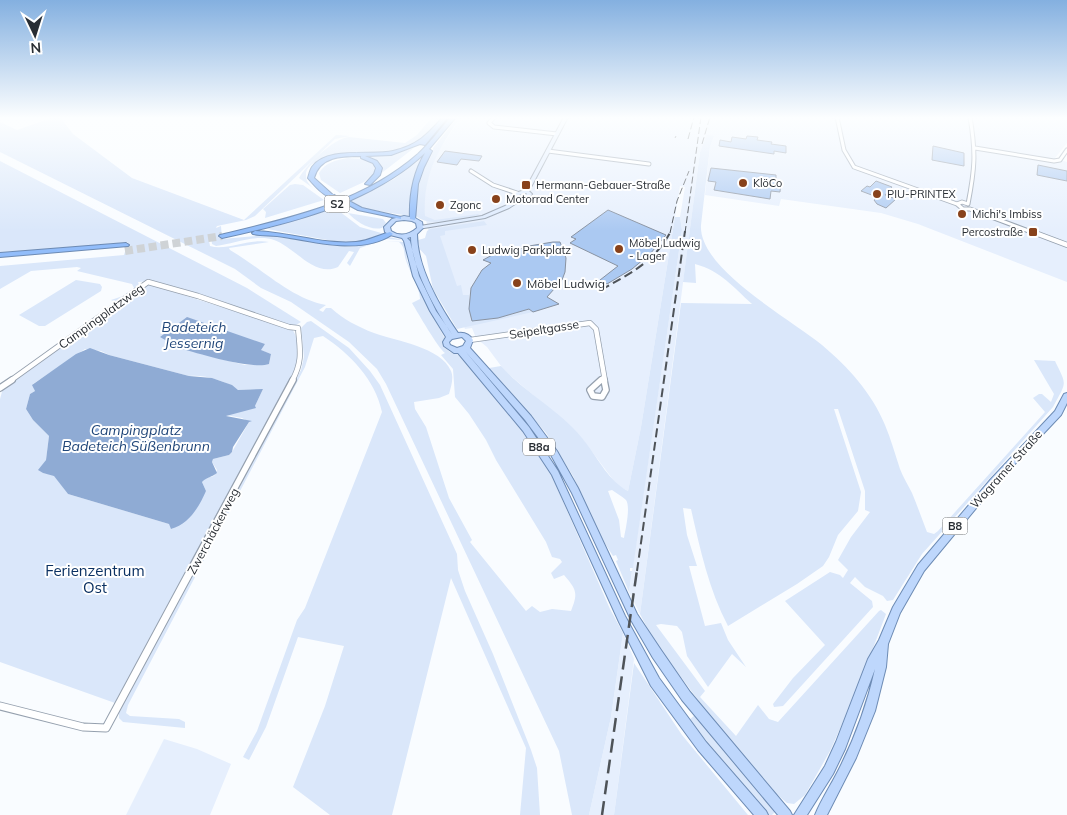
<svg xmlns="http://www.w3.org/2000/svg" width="1067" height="815" font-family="Mulish,sans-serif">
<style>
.built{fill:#e6effd}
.green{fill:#dae7fa;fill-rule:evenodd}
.water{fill:#8fabd4}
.building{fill:#abc9f2;stroke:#8892a1}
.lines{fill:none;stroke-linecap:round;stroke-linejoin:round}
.highway-tunnel{stroke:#cfd3d6;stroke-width:8;stroke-dasharray:8 4;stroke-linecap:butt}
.street-far3-casing{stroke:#95a0ae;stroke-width:5}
.street-far2-casing{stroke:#95a0ae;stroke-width:6}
.street-far1-casing{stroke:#95a0ae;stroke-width:8}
.street-casing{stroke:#95a0ae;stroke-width:9}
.secondary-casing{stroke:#95a0ae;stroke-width:2}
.primary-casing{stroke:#6d8bb4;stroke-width:2}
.highway-casing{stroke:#6d8bb4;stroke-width:2}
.street-far3{stroke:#fff;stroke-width:3}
.street-far2{stroke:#fff;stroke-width:4.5}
.street-far1{stroke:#fff;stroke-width:5.5}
.street{stroke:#fff;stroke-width:7}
.secondary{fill:#deebfe;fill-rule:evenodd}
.primary{fill:#bed7fc;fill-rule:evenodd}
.highway{fill:#92bdfa;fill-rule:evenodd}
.rail-far2{stroke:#4e5358;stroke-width:1;stroke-dasharray:7 3;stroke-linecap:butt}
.rail-far1{stroke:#4e5358;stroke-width:2;stroke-dasharray:9 4.5;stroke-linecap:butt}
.rail{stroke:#4e5358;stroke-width:2.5;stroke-dasharray:14 7;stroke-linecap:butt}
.highway-bridge-casing{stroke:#6d8bb4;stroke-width:8;stroke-linecap:butt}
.highway-bridge{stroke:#92bdfa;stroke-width:5.5}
.poi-dot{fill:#88421b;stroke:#fff;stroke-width:2}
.labels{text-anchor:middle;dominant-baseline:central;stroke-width:4;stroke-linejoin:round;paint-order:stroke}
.far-poi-label{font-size:11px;fill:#282d33;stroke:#fff;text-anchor:start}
.shield{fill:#fff;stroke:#686c70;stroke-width:1}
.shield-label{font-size:11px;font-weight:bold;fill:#282d33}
.poi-label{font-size:12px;fill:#282d33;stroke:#fff;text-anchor:start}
.street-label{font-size:12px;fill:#282d33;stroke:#fff}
.water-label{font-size:14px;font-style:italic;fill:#204679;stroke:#fff}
.near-park-label{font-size:15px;fill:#0b3162;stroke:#fff}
</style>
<rect width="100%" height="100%" fill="#f9fcff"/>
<path class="built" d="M461 117H1067V143L1055 158 1067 162V282L918 224 881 213 781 199 779 206 705 195 710 147 714 136 702 148 700 152 640 614 629 592 682 230 680 217 685 187 680 186 641 427 628 491 617 485 584 441 569 426 504 370 487 347 476 338 472 328 465 329 430 237 425 216 424 203 427 181 436 155Z
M623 633 634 659 614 815H589L611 717Z
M164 739 197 749 231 764 210 815H126Z"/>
<path class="green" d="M54 117H60L73 134 132 178 244 220 336 135 350 136 335 139 255 216 246 220 217 226 216 228 221 226 222 239 266 235 349 247 365 245 389 237 403 240 387 239 360 248 350 266 347 263 354 252 349 251 338 267C314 278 295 247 274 240 256 234 234 244 216 246L212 244 211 236 209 241 210 246C227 251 250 238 269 242L229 248 230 250C260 267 291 299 326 305L319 310 323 312 326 308H331C343 319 358 327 374 333 396 341 441 347 451 371 454 378 451 387 449 394L439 398 414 402 415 409 426 427 449 498 472 540 470 542 526 611 532 606 540 612 552 609 571 611C578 593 577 590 564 575L554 579 551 573 562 562 560 559 552 557 546 542 496 460 486 440 469 414 455 397 453 369 441 355 445 353C438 348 418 313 412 303L420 299C420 287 408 270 405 257 404 250 404 246 399 242L384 241 405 242 407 260 413 277 445 339 444 347 450 352 456 353 469 367 526 434 551 474 610 609 623 633 611 717 589 815H572L559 751 386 384 377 369 349 342 291 302 261 288 235 269 0 152V122L17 130Z
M432 117H441C431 129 420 143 404 148 386 154 305 148 306 176 306 182 311 186 313 188L299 178C306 165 334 138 349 137L405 143 417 135Z
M458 117H461C438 149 423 175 425 216L435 220 478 214 479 215C463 219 429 228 416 216 416 201 418 184 423 169 426 161 433 157 433 148Z
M707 135 714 136 710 147 701 225C698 269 791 319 822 345 848 367 872 393 885 425 891 439 895 454 900 469 903 477 908 485 912 493 917 505 922 519 927 532L934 534 938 531 1045 412 1033 398 1039 394H1042L1051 402 1054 394 1034 360 1055 361C1067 386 1067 381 1053 407L922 554 893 600 887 601 883 596 865 587 855 577 850 583 872 601 873 607 783 706 774 707 773 704 793 678 825 645 785 601 830 572 840 575 843 578 848 570 838 560 851 537 870 512 865 510V491L838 409H834L861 492 858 511 838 535 829 557 823 566 797 584 728 626C709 590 700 549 691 509L683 508 687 535 697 566H689L705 626 721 623 728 640 746 667 732 654 708 687 687 656 682 632 677 626 661 624 656 625 705 691 700 697 736 736 758 705 769 719 778 722 879 611 881 610 886 614 856 693 830 751 805 795 794 804 787 803 774 792 725 736 654 641 640 614 681 303 752 304C733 287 721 271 695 264L696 283 683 282 700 152Z
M414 148 379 175V164L371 158 362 156 393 153Z
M348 158 364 159 374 165 375 172 364 182 340 193 321 180 319 173C326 162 336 160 348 158Z
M422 158 412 188 409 216 361 208 351 201 394 179Z
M0 161 247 288 301 322 296 325 290 326 220 301 150 281 138 282 139 285 117 303 111 300 123 296 134 288 132 284 77 271 81 268 77 267 31 271 0 289V266L124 255 128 242 44 250 0 252Z
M295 184 303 185 324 200 265 218 266 212 263 209 290 185Z
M335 208 360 227 385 234 367 241 344 243 267 229Z
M348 213 383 219 386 223 382 228C369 231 356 221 348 213Z
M675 217H680L682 230 633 568H630V571H632L629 592 616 561 618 560 616 555 613 556 602 539 573 476 546 433 489 368 501 366C526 394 563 412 586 443 599 460 609 481 628 491L641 427ZM612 490C616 493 622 496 626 500 631 507 625 532 624 538L621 537 619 520 608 491Z
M484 221 487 225 445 231V235L440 236 457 286 461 285 463 295H469V309L472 321 498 318 529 309 533 312 457 329 433 289 426 256 416 245 415 241 425 238 427 231 430 229Z
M76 280 100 284 102 287 101 291 45 326H39L19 315Z
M148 284 292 329C300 340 299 357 296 369L239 479 115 703 0 662V399L3 388ZM161 336 265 344 260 350 271 354 269 364 245 365 217 358 176 346ZM85 349 101 351 109 355 189 376C203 374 227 381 238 390L263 389 255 406 226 415 242 418 251 423 249 422 232 452 229 455 213 459 212 462 217 470 214 476 206 478 202 482 206 491 172 529 169 524 68 494 54 475 43 473 39 470 46 460 49 436 33 420 26 409 30 394 35 391 33 384Z
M311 321 349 348 370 371 380 385 457 554 458 570 465 591 493 654 531 750 537 768 540 815H520L526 748 451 578 392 815H330L293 787 325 706 344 646 298 637 266 727 249 760 243 757 257 731 297 620 305 608 382 412C375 379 350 354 323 336L314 338 305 367 128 705 126 713 130 716 179 719 185 722V728L123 722 119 718V709L301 370 304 357 301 328 307 322Z
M634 663 682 735 748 815H614Z
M695 715 776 811 772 815H769L689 720Z"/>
<path class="water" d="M187 317 265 344 261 350 271 354 269 364C252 370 195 353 177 347 171 344 166 340 160 337Z
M90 348 109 355 189 376 212 378 232 385 238 390 263 389 255 406 256 408 226 416 252 421 249 422 233 447 232 452 229 455 213 459 212 462 217 473C212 477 207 477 202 482L206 491C199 507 189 524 171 529L169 524 68 494 54 476 43 473 38 470 46 460 49 436 33 420 26 409 30 394 35 391 32 385 76 354Z"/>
<path class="building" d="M747 136 758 137 757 140 772 142 771 144 786 146V153L774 151V154L719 146 720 140 731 142 732 137 746 139Z
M933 146 964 153V166L932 160Z
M445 151 460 153 482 156 479 161 461 159 457 165 437 162Z
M1038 165 1067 171V181L1037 175Z
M711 168 776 175V180L781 181 780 192 771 191 770 199 714 190 716 182 708 181Z
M876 181 892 187 885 195 896 199 886 208 877 204 874 200 877 197 861 191 867 186 870 187Z
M608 210 666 235 650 254 632 269 607 284 600 280 618 266 570 243 576 239 571 237Z
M553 242H560L566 258 565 272 562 280 547 297 559 304 533 312 529 309 498 318 472 321 469 309 471 288 482 270 491 263 483 260 505 248 511 252 529 246Z"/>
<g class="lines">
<path class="highway-tunnel" d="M125 251 222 236"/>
<g class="street-far3-casing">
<path id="street-far3" d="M494 117 489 123 494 127 557 134
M837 117 844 150 854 167 957 204
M975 148 1054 161 1060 160 1067 150
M548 151 649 164
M471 171 493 185 517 193
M968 204 962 202 957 204 963 209H970L1034 233
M968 204C975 168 976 153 970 117"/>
</g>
<g class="street-far2-casing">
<path id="street-far2" d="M1030 231 1067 245
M470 340 590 323 596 329 605 381
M10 381 148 282 198 296 289 327 298 328C300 350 303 361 292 381
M600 381 603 378"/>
</g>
<g class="street-far1-casing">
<path id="street-far1" d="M601 380 590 390 593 396 602 397 606 390 604 380
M0 388 12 380
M190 571 293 380"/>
</g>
<g class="street-casing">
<path id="street" d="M0 706 83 727 106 728 191 570"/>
</g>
<g class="secondary-casing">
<path id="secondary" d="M564 117H568L529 191 532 194 530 197 523 199 509 208 485 218 418 229 417 228 420 226 482 216 505 206 518 198 514 195 515 193 525 190ZM526 193 527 194 522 196 519 195Z"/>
</g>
<g class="primary-casing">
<path id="primary" d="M404 216 415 218 422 222 423 228 417 234C417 267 440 307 458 333 465 332 470 335 473 340L470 348 531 416 557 451 578 488 637 614 661 650 690 692 790 811 792 815H778L682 700 653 658 631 620 572 493 551 455 525 420 465 351 529 427 558 471 625 616 659 678 706 742 766 811 768 815H754L698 750 651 686 619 622 552 475 523 431 458 353H454L444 346 443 342 446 337 430 311 413 276 404 241 402 238 390 235 385 232 384 227 392 219ZM404 220 412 221 416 223 417 228C409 235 400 237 391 231L390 227 396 221ZM411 237C411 266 435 310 452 334L436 311 419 276 410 241 407 238ZM462 337 466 341 463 346 457 348 450 345 449 342 452 339Z
M1067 393V403L1061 415 997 483 924 571 900 613 888 644 886 667 875 711 856 758 827 815H815C821 800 831 785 838 771 855 738 867 705 875 669L845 749 833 774 807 815H794L825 766 836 742 868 659 879 640 893 607 918 565 991 479 1055 411 1064 394Z"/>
</g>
<g class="highway-casing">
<path id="highway" d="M443 117H448L425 145 420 144 391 155 365 156 377 161 382 168 380 175 370 185 365 184 374 174 376 168 373 163 361 158V156C342 156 320 156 314 178L334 196V198C325 198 314 185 308 178 309 175 310 170 312 167 327 146 371 156 393 151 418 145 427 135 443 117Z
M451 117H456L429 149 432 151 424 167 418 184 415 220 410 219C409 196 413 173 425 153 403 174 376 189 349 201L362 208 401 217V219L358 210 345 203C305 219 264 229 222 238L219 236 220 235C290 218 362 203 418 154 430 143 440 129 451 117Z
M255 231C289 232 323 245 356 242 368 241 379 235 390 232L393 234C362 255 318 242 284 237 273 235 263 236 253 234L252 233Z
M126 243 129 245 128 246 0 257V253Z"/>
</g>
<use href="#street-far3" class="street-far3"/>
<use href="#street-far2" class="street-far2"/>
<use href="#street-far1" class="street-far1"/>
<use href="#street" class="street"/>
<use href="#secondary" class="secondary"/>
<use href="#primary" class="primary"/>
<use href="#highway" class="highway"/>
<path class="rail-far2" d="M675 138 676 136
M688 139 694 117
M702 144 710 117
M670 233 677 201 689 171
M685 233 701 117"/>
<path class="rail-far1" d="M601 290C630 273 654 263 671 231
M637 571 685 231"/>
<path class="rail" d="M602 815 637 570"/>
<g class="highway-bridge-casing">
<path id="highway-bridge" d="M332 197 343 205"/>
</g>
<use href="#highway-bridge" class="highway-bridge"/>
</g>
<linearGradient id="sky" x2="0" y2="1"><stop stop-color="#84b0e0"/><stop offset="0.51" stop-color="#fcfeff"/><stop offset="1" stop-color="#fcfeff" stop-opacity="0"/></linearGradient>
<rect width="1067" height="231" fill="url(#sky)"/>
<g class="poi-dot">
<circle cx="743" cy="183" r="5"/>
<rect x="521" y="180" width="10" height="10" rx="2.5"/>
<circle cx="877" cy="194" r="5"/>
<circle cx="496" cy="199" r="5"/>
<circle cx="440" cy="205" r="5"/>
<circle cx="962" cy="214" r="5"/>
<rect x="1028" y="227" width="10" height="10" rx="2.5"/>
<circle cx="619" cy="249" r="5"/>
<circle cx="472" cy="250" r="5"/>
<circle cx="517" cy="283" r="5"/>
</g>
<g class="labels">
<g class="far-poi-label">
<text x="753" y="183">KlöCo</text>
<text x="536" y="185">Hermann-Gebauer-Straße</text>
<text x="887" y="194">PIU-PRINTEX</text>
<text x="506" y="199">Motorrad Center</text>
<text x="450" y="205">Zgonc</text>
<text x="972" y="214">Michi's Imbiss</text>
<text x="1023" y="232" text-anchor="end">Percostraße</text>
<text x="629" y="243">Möbel Ludwig<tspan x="629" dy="13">- Lager</tspan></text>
<text x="482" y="250">Ludwig Parkplatz</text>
</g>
<g class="shield">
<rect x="324.5" y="195.5" width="25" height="17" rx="4"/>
<rect x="523" y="438.5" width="32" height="17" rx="4"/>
<rect x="942.5" y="517.5" width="25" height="17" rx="4"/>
</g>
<g class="shield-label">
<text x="337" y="204">S2</text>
<text x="539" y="447">B8a</text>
<text x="955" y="526">B8</text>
</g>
<g class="poi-label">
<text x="527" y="283">Möbel Ludwig</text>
</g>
<g class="street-label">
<text transform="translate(101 316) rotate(-36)">Campingplatzweg</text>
<text transform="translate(544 329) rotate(-9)">Seipeltgasse</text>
<text transform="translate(1006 469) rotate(-48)">Wagramer Straße</text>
<text transform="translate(213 531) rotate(-62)">Zwerchäckerweg</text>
</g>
<g class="water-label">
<text x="194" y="327">Badeteich<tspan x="194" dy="16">Jessernig</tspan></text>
<text x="136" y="430">Campingplatz<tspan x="136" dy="16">Badeteich Süßenbrunn</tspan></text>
</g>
<g class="near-park-label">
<text x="95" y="570">Ferienzentrum<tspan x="95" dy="17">Ost</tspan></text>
</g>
</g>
<g transform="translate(35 35) rotate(176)" stroke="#ffffff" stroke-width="4" paint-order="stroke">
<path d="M0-4L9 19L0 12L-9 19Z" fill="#282d33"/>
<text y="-8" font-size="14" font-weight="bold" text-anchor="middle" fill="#282d33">N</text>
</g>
</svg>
